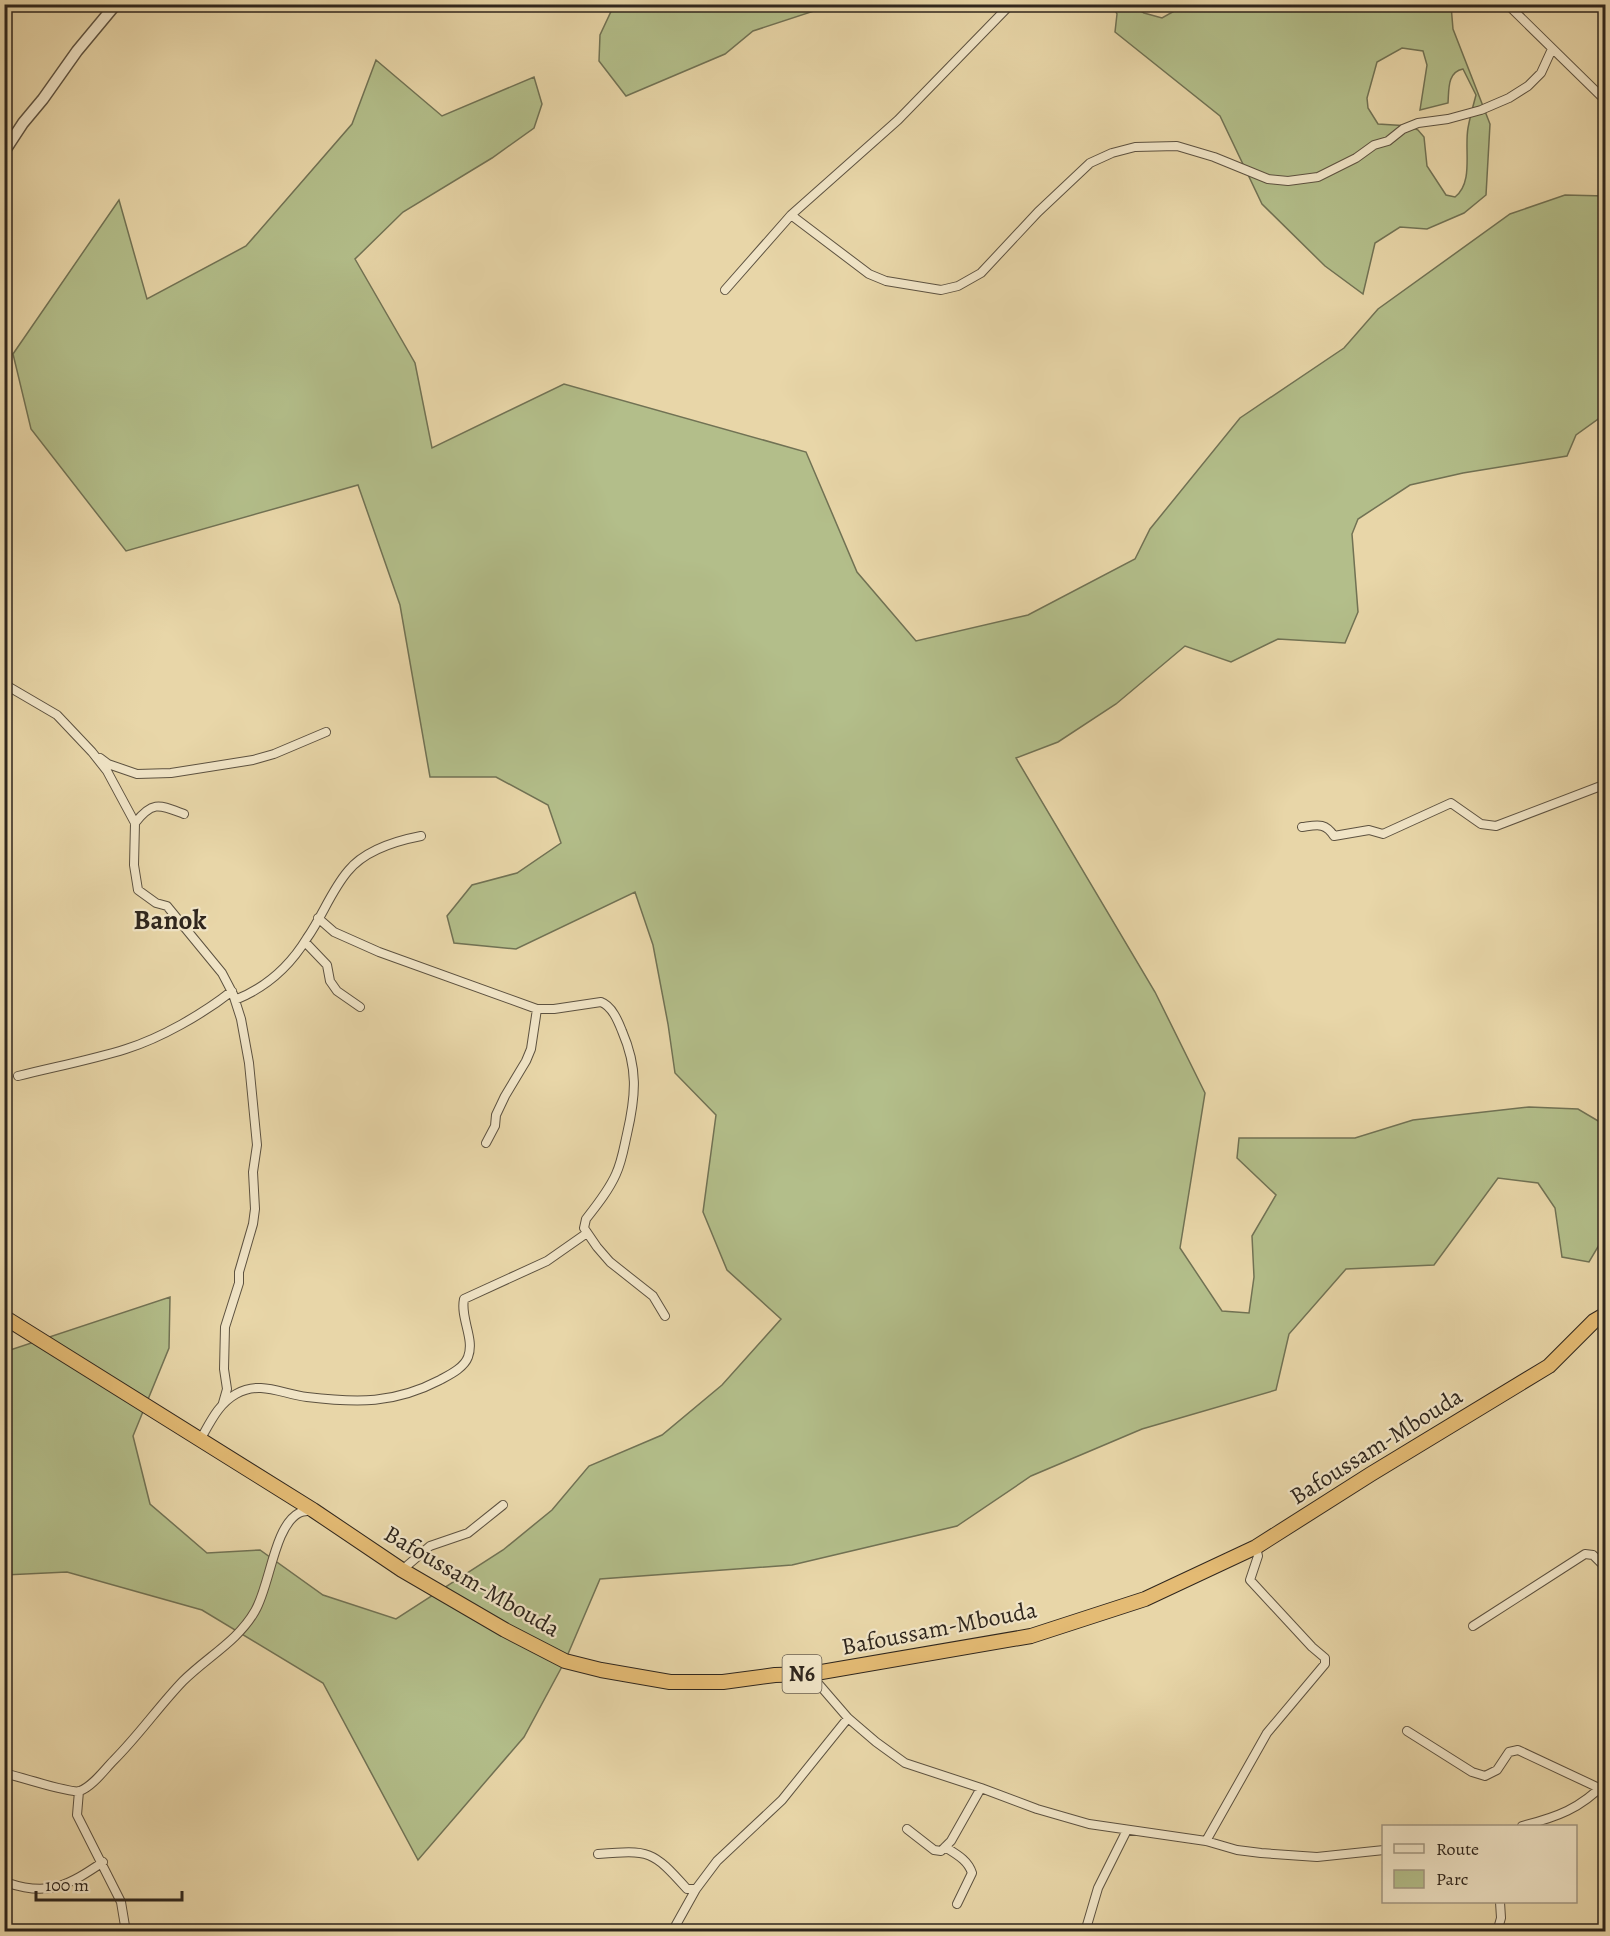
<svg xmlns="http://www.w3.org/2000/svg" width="1610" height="1936" font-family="Alegreya,serif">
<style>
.green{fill:#b3be8a;stroke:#717254;stroke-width:1.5;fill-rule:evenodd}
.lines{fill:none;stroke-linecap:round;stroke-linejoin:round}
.minor-casing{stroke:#5d5240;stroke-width:10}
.tertiary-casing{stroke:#5d5240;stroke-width:13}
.trunk-casing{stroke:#2f261d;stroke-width:16}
.minor{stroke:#f0e4c6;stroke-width:8}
.tertiary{stroke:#f0e4c6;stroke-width:10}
.trunk{stroke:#e4bb74;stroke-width:14}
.labels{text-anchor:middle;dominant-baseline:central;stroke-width:4.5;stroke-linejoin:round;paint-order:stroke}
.shield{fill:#f0e4c6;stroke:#695f50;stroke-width:1.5}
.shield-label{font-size:22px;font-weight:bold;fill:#2f261d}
.street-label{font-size:24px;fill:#2f261d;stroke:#f0e4c6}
.quarter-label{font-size:27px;font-weight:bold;fill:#2f261d;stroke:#f0e4c6}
</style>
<rect width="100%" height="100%" fill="#e8d6a8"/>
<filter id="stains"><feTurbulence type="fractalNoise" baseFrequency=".00333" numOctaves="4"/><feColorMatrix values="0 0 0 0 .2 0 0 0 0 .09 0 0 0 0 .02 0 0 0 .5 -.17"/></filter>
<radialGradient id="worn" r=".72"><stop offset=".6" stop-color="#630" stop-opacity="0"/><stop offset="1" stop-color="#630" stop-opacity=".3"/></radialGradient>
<path class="green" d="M1180 4 1451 5 1453 29 1490 124 1486 195 1464 213 1427 229 1400 227 1375 243 1363 294 1325 266 1262 204 1220 116 1115 32 1117 14 1112 5H1131L1144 13 1162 18 1178 9ZM1402 48 1423 51 1427 65 1420 110 1448 103C1449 90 1447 72 1463 69L1476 95C1473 106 1470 117 1468 128 1464 150 1474 182 1455 197L1446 195 1427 166 1424 137 1418 130 1410 126 1378 124 1368 108 1367 98 1377 62Z
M614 5V4L815 5 814 11 753 31 725 54 626 96 599 61 600 35Z
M376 60 442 116 534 77 542 104 534 128 492 158 403 212 355 259 415 363 432 448 564 384 806 452 857 572 916 641 1028 615 1135 559 1150 529 1240 418 1344 348 1378 309 1510 214 1565 195 1605 196V414L1576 435 1567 456 1463 473 1410 485 1358 519 1352 534 1358 612 1345 643 1278 639 1231 662 1185 646 1116 704 1058 742 1016 758 1155 992 1205 1093 1180 1248 1222 1311 1249 1313 1254 1277 1252 1236 1276 1195 1237 1158 1239 1138H1355L1413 1120 1529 1107 1578 1109 1605 1125V1235L1589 1262 1562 1257 1555 1208 1538 1183 1498 1178 1434 1265 1346 1269 1289 1334 1276 1390 1142 1429 1031 1476 957 1526 792 1565 600 1579 565 1661 524 1737 418 1860 323 1683 202 1610 67 1572 5 1575 4 1352 170 1297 169 1348 133 1436 150 1504 207 1553 260 1550 323 1595 396 1619 503 1550 552 1510 589 1466 662 1435 722 1385 781 1319 727 1270 703 1212 716 1115 675 1073 668 1024 653 945 635 892 516 949 454 943 447 916 472 885 517 873 561 843 548 805 496 777H430L400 605 358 485 126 551 31 429 13 354 119 200 147 299 246 246 352 124Z"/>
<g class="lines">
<g class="minor-casing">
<path id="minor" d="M1507 4 1606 101
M791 215 869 274 886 281 941 290 958 286 981 273 1038 212 1090 163 1112 153 1135 147 1177 146 1214 157 1268 179 1288 181 1318 177 1356 158 1374 145 1388 141 1403 129 1418 123 1448 119 1481 110 1509 98 1528 86 1541 73 1552 49
M725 290 791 215 898 120 1011 4
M4 684 57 715 92 752 107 771 135 823 134 865 138 890 156 903 167 906 222 973 233 994 241 1019 249 1063 257 1145 253 1172 255 1209 253 1224 239 1272V1283L225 1327 224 1369 227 1389 223 1403
M100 758 108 764 137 774 171 773 253 760 274 754 326 732
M135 823C153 800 160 805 184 814
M1302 827C1317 825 1325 822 1334 836L1369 830 1383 834 1451 803 1481 824 1496 826 1606 784
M318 918 334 932 379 952 537 1009H554L601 1002C612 1006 618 1021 622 1031 638 1068 636 1095 627 1134 624 1147 622 1161 616 1174 609 1190 597 1205 586 1219L584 1228 597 1247 610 1262 653 1296 665 1316
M305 942 327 965 330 981 337 991 360 1007
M235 1000C265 988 290 966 307 938 322 917 331 891 348 871 365 850 395 841 421 836
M18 1076C54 1067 91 1060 126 1049 161 1038 203 1014 232 991
M486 1143 495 1126 496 1115 505 1096 526 1061 531 1049 537 1009
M200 1440C210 1423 218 1404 236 1394 260 1380 282 1394 307 1397 357 1403 394 1404 440 1380 449 1375 464 1368 468 1357 475 1339 460 1318 464 1299L547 1261 587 1233
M402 1570 430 1546 468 1533 503 1505
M1473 1626 1585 1554 1593 1555 1606 1568
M810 1674 848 1718 876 1742 905 1763 981 1788 1037 1809 1089 1824 1206 1841 1237 1850 1261 1853 1317 1857 1384 1850
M1407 1731 1472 1772 1485 1776 1497 1770 1509 1752 1518 1750 1599 1788
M4 1773C17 1776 72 1794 80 1791 93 1786 104 1770 114 1760 139 1735 159 1706 183 1681 207 1657 238 1641 255 1611 270 1586 274 1526 299 1513 303 1511 309 1511 313 1510
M79 1791 77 1815 121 1902 126 1932
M1522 1826C1557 1817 1580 1809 1606 1782
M907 1829 934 1850 941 1851 951 1841 981 1788
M1206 1841 1267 1733 1325 1664V1658L1312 1647 1250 1580 1258 1556 1256 1547
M945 1847C956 1854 968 1860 972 1873L957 1904
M598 1854C650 1850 652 1850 687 1889H696
M8 1883C49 1897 69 1885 103 1862
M672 1932 696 1889 717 1861 782 1800 848 1718
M1085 1932 1098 1888 1127 1830
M1497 1932 1501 1918 1500 1902"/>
</g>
<g class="tertiary-casing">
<path id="tertiary" d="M4 152 23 123 43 99 77 51 116 4"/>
</g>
<g class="trunk-casing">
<path id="trunk" d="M4 1317 313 1510 402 1570 505 1630 565 1661 601 1670 670 1682H723L775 1675 810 1674 1031 1636 1145 1599 1256 1547 1371 1474 1549 1366 1594 1321 1606 1314"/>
</g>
<use href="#minor" class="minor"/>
<use href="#tertiary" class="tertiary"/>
<use href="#trunk" class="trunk"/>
</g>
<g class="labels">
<rect class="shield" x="782.5" y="1655" width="39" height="38" rx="4.5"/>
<g class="shield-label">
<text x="802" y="1674">N6</text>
</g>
<g class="street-label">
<text transform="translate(1376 1446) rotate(-32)">Bafoussam-Mbouda</text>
<text transform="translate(472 1581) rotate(30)">Bafoussam-Mbouda</text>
<text transform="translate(939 1628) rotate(-11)">Bafoussam-Mbouda</text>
</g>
<g class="quarter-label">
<text x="170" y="920">Banok</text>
</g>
</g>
<rect width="1610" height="1936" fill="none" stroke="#e8d6a8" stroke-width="24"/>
<rect x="6" y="6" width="1598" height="1924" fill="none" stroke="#2f261d" stroke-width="3"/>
<rect x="12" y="12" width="1586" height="1912" fill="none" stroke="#2f261d" stroke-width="1.5"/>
<rect x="1382" y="1825" width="195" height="78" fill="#f0e4c6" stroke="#a39882" stroke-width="1.5"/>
<rect x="1394" y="1844" width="30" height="9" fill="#f0e4c6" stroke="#a39882" stroke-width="1.5"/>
<text x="1436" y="1855" font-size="18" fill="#2f261d">Route</text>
<rect x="1394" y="1870" width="30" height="18" fill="#b3be8a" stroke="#a39882" stroke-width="1.5"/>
<text x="1436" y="1885" font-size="18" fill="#2f261d">Parc</text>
<path d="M36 1891v9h146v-9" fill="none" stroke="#2f261d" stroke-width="3"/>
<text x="45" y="1891" font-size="18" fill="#2f261d" stroke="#f0e4c6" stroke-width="4.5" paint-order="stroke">100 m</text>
<rect width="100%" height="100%" filter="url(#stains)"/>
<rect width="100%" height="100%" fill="url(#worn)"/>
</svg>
